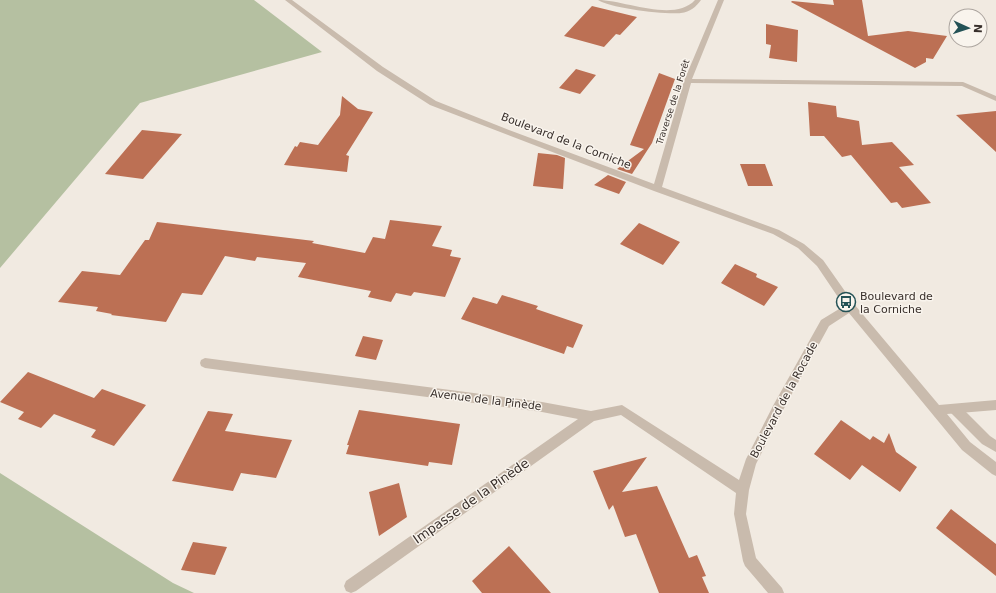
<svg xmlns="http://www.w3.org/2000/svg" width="996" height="593" font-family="'DejaVu Sans',sans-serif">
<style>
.green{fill:#b5c0a1}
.building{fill:#bc7054}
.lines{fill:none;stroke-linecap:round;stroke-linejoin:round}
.lane{fill:#c9bbad;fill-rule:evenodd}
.street{fill:#c9bbad;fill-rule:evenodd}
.labels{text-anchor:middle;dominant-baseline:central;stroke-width:3;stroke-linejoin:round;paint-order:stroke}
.far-street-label{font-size:9px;fill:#382f2b;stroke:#f9f4ed}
.street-label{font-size:11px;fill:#382f2b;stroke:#f9f4ed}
.poi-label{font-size:11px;fill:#382f2b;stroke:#f9f4ed;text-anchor:start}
.near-street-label{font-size:13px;fill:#382f2b;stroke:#f9f4ed}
</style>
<rect width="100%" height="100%" fill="#f1eae1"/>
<path class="green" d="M0 0H254L322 52 140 103 0 268Z
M0 473 173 583 194 593H0Z"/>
<path class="building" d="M833 0H862L868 36 908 31 947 36 933 59 926 58V62L915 68 791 2 792 1 834 5Z
M592 6 637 17 620 35 616 34 604 47 564 36Z
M766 24 798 30 797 62 769 58 771 45 766 44Z
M576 69 596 75 580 94 559 88Z
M659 73 675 79 652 143 632 174 617 169 644 149 630 145Z
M342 96 358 109 373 112 346 155 349 156 347 172 284 165 295 146 297 147 300 142 318 145 340 115Z
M808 102 836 106 837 117 859 121 862 145 892 142 914 165 899 167 931 203 902 208 897 202 891 203 851 155 842 157 824 136H810Z
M996 111V152L956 115Z
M142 130 182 134 143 179 105 174Z
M538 153 557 155 565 158 563 189 533 186Z
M740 164H765L773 186H748Z
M608 175 626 182 619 194 594 185Z
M390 220 442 226 432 246 452 250 450 256 461 258 445 297 414 292 411 296 396 293 391 302 368 297 371 291 298 277 306 263 257 257 255 261 225 256 202 295 182 293 166 322 111 315 112 314 96 311 98 307 58 302 82 271 120 275 145 240H149L157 222 314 241 312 243 365 253 373 237 385 239Z
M639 223 680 242 663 265 620 244Z
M735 264 757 274 756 277 778 287 764 306 721 283Z
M502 295 538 306 536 309 583 325 573 348 567 346 564 354 461 319 473 297 497 304Z
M363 336 383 340 376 360 355 356Z
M28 372 94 398 102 389 146 405 114 446 91 437 96 430 54 414 41 428 18 419 24 412 0 402Z
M359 410 460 424 452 465 429 462 428 466 346 454 349 445H347Z
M208 411 233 414 225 431 292 440 276 478 241 473 233 491 172 481Z
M841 420 870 440 873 436 884 443 889 433 896 452 917 467 900 492 862 465 850 480 814 454Z
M647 457 622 492 657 486 689 558 697 555 706 576 702 577 709 593H659L636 534 625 537 613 505 609 510 593 471Z
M399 483 407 517 379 536 369 492Z
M951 509 996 544V576L936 528Z
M193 542 227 547 215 575 181 570Z
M509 546 551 593H482L472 581Z"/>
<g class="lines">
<path class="lane" d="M598 0C625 0 674 23 695 0H701C696 7 690 12 681 13 666 15 609 8 598 0Z
M955 404 959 405 990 436 996 440V452L982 444 951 413 949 409 951 405Z"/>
<path class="street" d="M285 0H292L383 67 436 101 509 130 654 184 684 81 718 0H724L692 79 963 82 996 96V101L962 86 691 83 662 187 779 230 804 244 823 260 854 304 939 405 996 400V410L947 414 970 442 996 462V476L992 474 962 450 849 313 829 326 782 412 756 464 749 490 746 514 756 558 782 588 784 593H768L745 566 743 561 734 514 736 493 621 415 594 421 356 591 351 593 346 591 344 586 346 581 578 419 542 412 205 368 201 366 200 363 201 360 205 358 542 402 591 411 622 405 739 480 746 459 774 404 821 320 844 306 817 266 798 248 773 234 654 191 430 105 377 71Z"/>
</g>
<defs>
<g id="bus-ring" transform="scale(1)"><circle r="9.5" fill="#f9f4ed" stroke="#245256" stroke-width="1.5"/><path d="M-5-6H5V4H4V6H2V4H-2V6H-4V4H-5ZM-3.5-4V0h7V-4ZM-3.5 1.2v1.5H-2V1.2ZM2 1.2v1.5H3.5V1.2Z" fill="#245256"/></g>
</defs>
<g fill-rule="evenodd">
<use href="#bus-ring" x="846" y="302"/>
</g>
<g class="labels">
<g class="far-street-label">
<text transform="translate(673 102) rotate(-72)">Traverse de la Forêt</text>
</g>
<g class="street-label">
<text transform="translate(566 141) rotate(21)">Boulevard de la Corniche</text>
<text transform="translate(486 400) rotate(7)">Avenue de la Pinède</text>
<text transform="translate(784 400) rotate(-62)">Boulevard de la Rocade</text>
</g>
<g class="poi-label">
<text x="860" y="296">Boulevard de<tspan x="860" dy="13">la Corniche</tspan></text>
</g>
<g class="near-street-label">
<text transform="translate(471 501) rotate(-35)">Impasse de la Pinède</text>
</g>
</g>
<g transform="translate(968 28) rotate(93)"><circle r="19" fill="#f9f4ed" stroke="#aca59f"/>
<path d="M0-3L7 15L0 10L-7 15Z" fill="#245256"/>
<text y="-6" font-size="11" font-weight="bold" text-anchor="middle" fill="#382f2b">N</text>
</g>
</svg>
